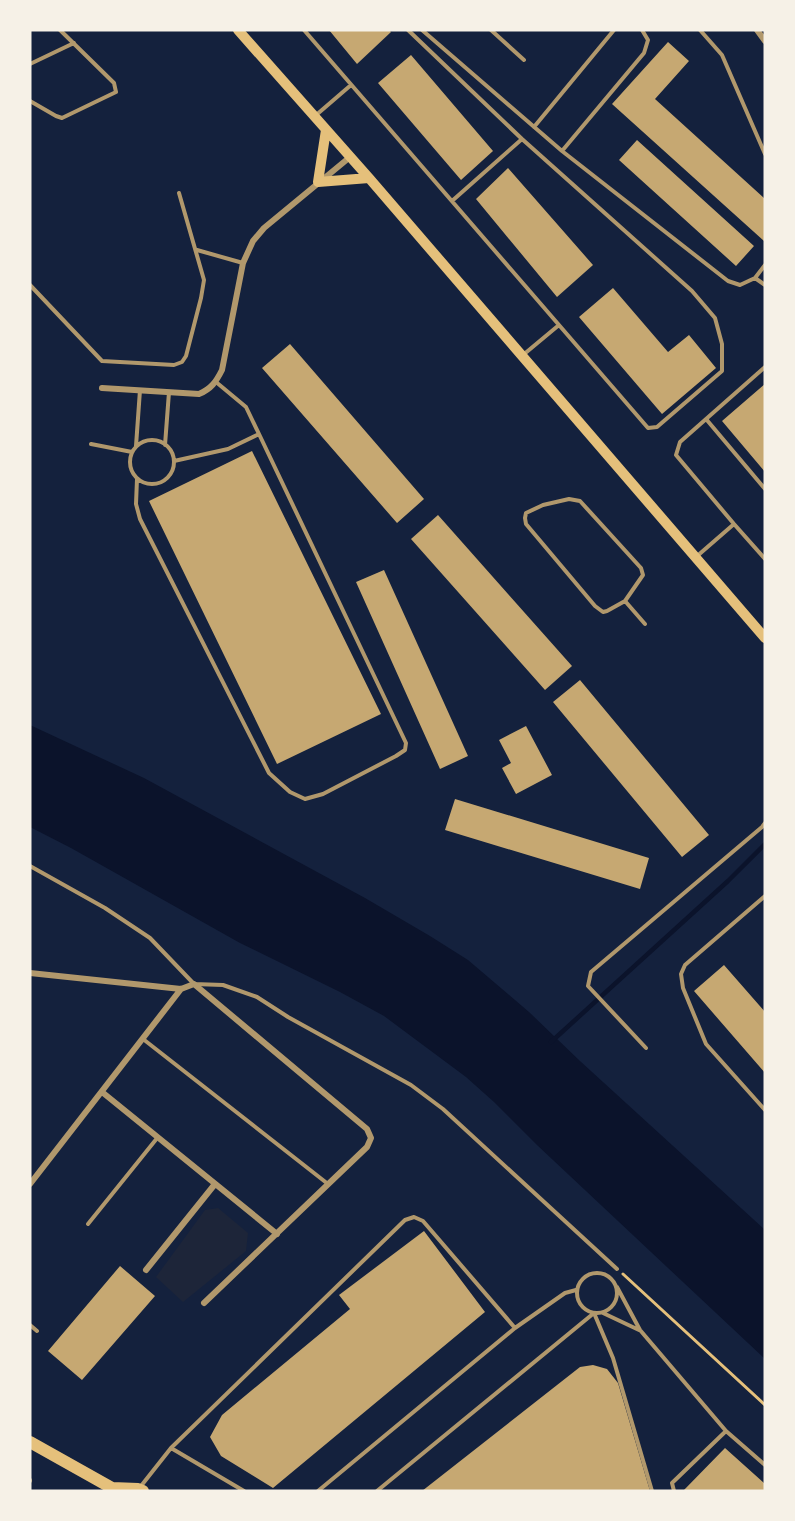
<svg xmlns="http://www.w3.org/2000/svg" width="795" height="1521" font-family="'Alegreya Sans',sans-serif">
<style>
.green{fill:#1d2539}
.water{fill:#0b132b}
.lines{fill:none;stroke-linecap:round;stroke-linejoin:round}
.stream{stroke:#0b132b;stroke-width:4.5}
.building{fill:#c6a872}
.path{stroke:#e5c07b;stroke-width:3}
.service{stroke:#b1986c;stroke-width:4}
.minor{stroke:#b1986c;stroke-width:6}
.secondary{stroke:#e5c07b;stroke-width:10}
.primary{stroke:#e5c07b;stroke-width:12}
</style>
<rect width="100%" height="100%" fill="#14213d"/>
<path class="green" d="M218 1208 248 1233 246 1251 183 1302 156 1277 205 1210Z"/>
<path class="water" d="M30 725 144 778 365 898 430 936 468 960 529 1012 580 1061 765 1230V1359L537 1145 494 1102 466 1077 384 1016 340 992 240 943 71 848 30 827Z"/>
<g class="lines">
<path class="stream" d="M551 1042 728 881 765 844"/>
</g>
<path class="building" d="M329 30H389L391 32 357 64Z
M668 42 689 61 655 99 765 199 764 241 612 104Z
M411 55 493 151 461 180 378 83Z
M637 140 754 246 736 266 619 160Z
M508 168 593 265 557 297 476 199Z
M613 288 668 352 689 335 716 368 662 414 579 317Z
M290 344 424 499 397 523 262 368Z
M765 384V472L722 421Z
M252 451 381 714 277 764 149 501Z
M438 515 572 666 545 690 411 539Z
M384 570 468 756 440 769 356 582Z
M580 680 709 835 682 857 553 702Z
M526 726 552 775 516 794 502 768 511 763 499 740Z
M455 799 649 858 640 889 445 830Z
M724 965 765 1012V1073L694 991Z
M424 1231 485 1312 273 1488 221 1456 210 1437 222 1415 350 1309 339 1295Z
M120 1266 155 1296 82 1380 48 1351Z
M593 1365 607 1369 618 1383 650 1491H422L580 1367Z
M725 1448 765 1484V1491H683Z"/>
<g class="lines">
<path class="path" d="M623 1274 765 1405"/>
<path class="service" d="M304 30 648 428 657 427 722 371V344L715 318 692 291 522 139 408 30
M422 30 562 151 728 281 740 285 755 278 765 265
M491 30 524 60
M700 30 722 55 765 154
M30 64 74 43
M30 101 56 116 62 118 116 92 114 83 60 30
M315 116 351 85
M534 127 614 30
M562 151 644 53 648 40 642 30
M452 201 522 139
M197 250 243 263
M755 278 765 285
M30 285 102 361 174 365 182 362 186 356 201 298 204 280 179 193
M523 355 559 325
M765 367 680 442 676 455 734 524 765 559
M216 382 246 407 259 434
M706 419 765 489
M130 462a22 22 0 1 1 44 0a22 22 0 1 1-44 0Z
M91 444 132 452
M165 445 169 392
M136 446 140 390
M137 479 136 504 140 519 269 773 290 792 305 799 323 794 396 756 405 750 406 743 259 434 228 449 174 461
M569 499 580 501 641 568 643 575 625 601 607 611 603 612 595 606 526 524 525 518 526 513 543 505Z
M696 557 734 524
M625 601 645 624
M30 866 105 908 150 938 194 984 223 985 257 997 288 1017 411 1085 443 1109 617 1269
M765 896 685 965 681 974 683 988 706 1044 765 1110
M143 1039 328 1184
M646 1048 588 986 591 972 762 827 765 823
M88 1224 158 1137
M577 1293a20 20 0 1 1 40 0a20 20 0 1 1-40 0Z
M617 1287 640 1330 726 1431 765 1465
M603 1313 639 1330
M30 1325 37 1331
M171 1448 244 1491
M30 1480V1481
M141 1486 171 1448 405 1220 414 1217 423 1221 515 1328
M318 1491 515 1328 565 1293 576 1290
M377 1491 594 1313 613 1358 652 1491
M674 1491 672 1483 726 1431"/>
<path class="minor" d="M757 30 765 41
M102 388 199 394C211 389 216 382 222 370L243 263 253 241 264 228 350 157
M30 973 181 989 194 984 367 1129 371 1138 367 1147 204 1303
M102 1092 277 1234
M30 1184 181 989
M146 1270 215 1184"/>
<path class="secondary" d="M238 30 369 178 765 638
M326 130 318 182 369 178"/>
<path class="primary" d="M30 1442 112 1488 114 1491
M112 1488 138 1489 143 1491"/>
</g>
<rect width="795" height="1521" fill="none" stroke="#f6f1e7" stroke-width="63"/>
</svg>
